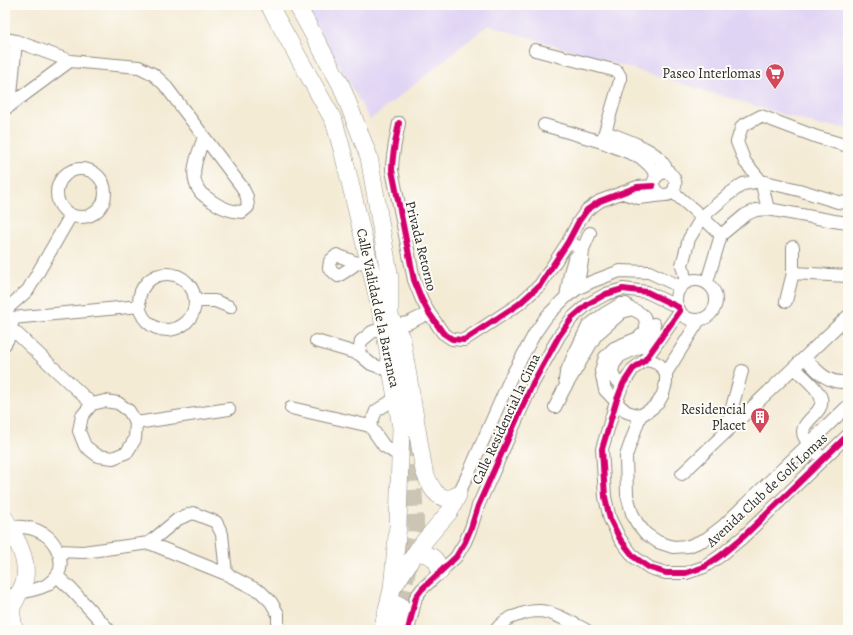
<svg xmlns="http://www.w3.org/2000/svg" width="853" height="635" font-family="Alegreya,serif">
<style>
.built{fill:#e0d4f4}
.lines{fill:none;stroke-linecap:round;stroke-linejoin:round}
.secondary-tunnel{stroke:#ccc5b3;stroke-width:17;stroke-dasharray:17 8;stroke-linecap:butt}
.street-casing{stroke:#908b80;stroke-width:14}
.secondary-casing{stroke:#908b80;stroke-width:18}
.street{stroke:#fff;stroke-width:12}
.secondary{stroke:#fff;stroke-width:17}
.cycleway-casing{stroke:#fdfcf7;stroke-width:8}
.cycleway{stroke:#d6006c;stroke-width:6}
.labels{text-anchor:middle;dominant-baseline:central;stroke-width:4;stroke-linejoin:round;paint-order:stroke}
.poi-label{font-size:14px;fill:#2b2b2b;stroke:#fdfcf7;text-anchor:end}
.street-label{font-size:14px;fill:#2b2b2b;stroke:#fdfcf7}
</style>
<rect width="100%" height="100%" fill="#fdfcf7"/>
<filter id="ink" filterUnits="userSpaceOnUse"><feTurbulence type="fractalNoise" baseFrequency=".025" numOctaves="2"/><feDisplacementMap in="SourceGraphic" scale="8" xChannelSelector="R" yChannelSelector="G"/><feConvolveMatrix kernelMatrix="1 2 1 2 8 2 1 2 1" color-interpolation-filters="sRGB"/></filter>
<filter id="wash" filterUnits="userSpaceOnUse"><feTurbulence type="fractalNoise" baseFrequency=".012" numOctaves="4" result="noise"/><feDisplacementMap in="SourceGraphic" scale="16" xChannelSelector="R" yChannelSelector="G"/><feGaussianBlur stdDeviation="0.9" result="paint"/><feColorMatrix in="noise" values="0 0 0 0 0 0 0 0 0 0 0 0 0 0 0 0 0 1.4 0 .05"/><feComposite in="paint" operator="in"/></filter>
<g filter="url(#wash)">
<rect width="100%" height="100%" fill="#f4ebd5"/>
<path class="built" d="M305 5H848V128L821 126 488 25 370 120Z"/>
</g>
<g filter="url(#ink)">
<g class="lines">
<path class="secondary-tunnel" d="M400 605 416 531 413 473 407 413"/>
<g class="street-casing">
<path id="street" d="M5 39 16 41 70 61 139 67 153 74 164 84 242 187 247 197 248 207 242 212C231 212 222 208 213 202 209 199 204 196 201 193 187 176 198 155 204 137
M535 50 617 71 620 76V81L602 142
M10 106 16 41
M5 109 70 61
M399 123C396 139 392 154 392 170L414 280 422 300 429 313 443 333 452 339 464 340 519 304 540 285 568 242 579 221 587 210 600 201 637 187 653 186
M544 125 602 142 640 157 649 165 657 175
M606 132C621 138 648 147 659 158 663 163 667 169 670 174
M57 193a24 24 0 1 1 48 0a24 24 0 1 1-48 0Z
M664 172C669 173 674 175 675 181 676 184 675 187 674 190 664 205 639 183 664 172Z
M673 192 702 217 721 235
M623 193 639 198 664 195
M768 209 761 181 745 162 737 142 742 126 761 116 817 137 848 146
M357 263 346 271 338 276 329 268 330 261 337 255 357 263 369 261
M793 273 848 276
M139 302a28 28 0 1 1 56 0a28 28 0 1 1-56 0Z
M676 300a20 20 0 1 1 40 0a20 20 0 1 1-40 0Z
M686 282 682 265 689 239 702 217 729 194 743 184 761 181 799 190 838 202 848 203
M707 282 721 235 745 215 756 210 768 209 834 221 848 223
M577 289 582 261 583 249 590 233
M566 297 570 273 574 259 583 249 568 242
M195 301H215L230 307
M786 301 793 273V247
M9 307 28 290 71 215
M680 311 645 360 633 369 623 384 616 402 602 449 605 497 610 519 620 539 634 557 650 568 666 573H686L704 567 720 556 743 537 848 435
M12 318 140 306
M699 320 666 373V383L663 394 658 403 651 409 640 416 626 456 627 495 632 513 637 523 646 534 658 542 673 547 689 546 706 539 723 526 848 406
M395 325 408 323 429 313
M384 328 372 332 361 341 359 354 371 364 392 372
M12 329 92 404
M316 341 359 354
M5 344C9 338 12 332 12 323
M805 358C816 370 829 386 848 381
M645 360C655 361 661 364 666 373
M794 368C801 374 819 390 821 398 825 412 803 420 803 432 803 440 817 453 823 459
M565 380 566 373 573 357 588 326 604 314 621 304H626
M623 384 617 381 614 378 612 371 614 364 620 356 642 346 652 337 654 324
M396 398 376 411 370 426 384 446 400 456
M105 401 118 403 129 411 136 423 135 439 127 452 113 458 98 456 85 446 79 431 82 416 92 404Z
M555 407 564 389 572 376 596 335 622 312 632 309C645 315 646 316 646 331L638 338 614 348 605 357 601 371 605 390 621 407 627 412 640 416
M291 408 370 426
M136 423 229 409
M725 433 742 371
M682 474 848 316
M458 495 471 468 511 377 535 333 547 316 566 297 577 289 591 282 620 271 649 272 681 287
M5 527C17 526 33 527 44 534 54 540 63 556 60 569 59 575 52 581 47 585 37 590 25 592 14 594
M149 543 178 519 193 513 216 522 222 534 226 574
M58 551 83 552 149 543 226 574 261 592 271 602 278 614V630
M57 576 71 589 109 630
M408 630 416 597 422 589 456 557 465 542 471 528 478 506 533 383 559 336 572 318 588 304 606 294 623 289 647 292 678 307
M496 630C502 622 510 617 519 615 526 612 533 611 540 611 554 612 574 624 586 630"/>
</g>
<g class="secondary-casing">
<path id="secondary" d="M269 5 334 121 343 153 382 316 401 427 398 525 392 589 382 630
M297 5 341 85 369 157 390 279V319
M390 316 402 340 424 471C429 482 434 499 449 498 452 498 455 496 458 495
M5 519C15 537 28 557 25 578 25 584 14 602 11 609
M416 552C430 555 437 556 440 572
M394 586 416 552 426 539 450 511 458 495
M5 600 11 609 14 630
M395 630 400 605"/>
</g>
<use href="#street" class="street"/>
<use href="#secondary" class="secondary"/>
<g class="cycleway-casing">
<path id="cycleway" d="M399 123C396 139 392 154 392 170L414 280 422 300 429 313 443 333 452 339 464 340 519 304 540 285 568 242 579 221 587 210 600 201 637 187 653 186
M680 311 645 360 633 369 623 384 616 402 602 449 605 497 610 519 620 539 634 557 650 568 666 573H686L704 567 720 556 743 537 848 435
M408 630 416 597 422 589 456 557 465 542 471 528 478 506 533 383 559 336 572 318 588 304 606 294 623 289 647 292 678 307"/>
</g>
<use href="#cycleway" class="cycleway"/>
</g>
</g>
<defs>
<g id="supermarket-pin" transform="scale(1)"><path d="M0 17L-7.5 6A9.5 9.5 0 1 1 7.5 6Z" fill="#d1495b" stroke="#fdfcf7"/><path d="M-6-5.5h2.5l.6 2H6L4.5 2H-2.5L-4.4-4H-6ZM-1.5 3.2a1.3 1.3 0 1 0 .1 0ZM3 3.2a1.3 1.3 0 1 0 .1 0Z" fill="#fff"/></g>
<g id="building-pin" transform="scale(1)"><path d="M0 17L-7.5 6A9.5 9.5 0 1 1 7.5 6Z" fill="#d1495b" stroke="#fdfcf7"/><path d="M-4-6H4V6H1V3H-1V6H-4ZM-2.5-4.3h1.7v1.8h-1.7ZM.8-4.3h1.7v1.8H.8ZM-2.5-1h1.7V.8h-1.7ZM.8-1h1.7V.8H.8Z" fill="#fff"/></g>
</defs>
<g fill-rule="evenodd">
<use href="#supermarket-pin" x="775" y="73"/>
<use href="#building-pin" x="760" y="417"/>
</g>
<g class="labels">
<g class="poi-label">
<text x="761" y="73">Paseo Interlomas</text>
<text x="746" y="409">Residencial<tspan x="746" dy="16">Placet</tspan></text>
</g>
<g class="street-label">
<text transform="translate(421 246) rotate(76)">Privada Retorno</text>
<text transform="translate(378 308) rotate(78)">Calle Vialidad de la Barranca</text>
<text transform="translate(506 419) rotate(-65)">Calle Residencial la Cima</text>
<text transform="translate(767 490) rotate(-43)">Avenida Club de Golf Lomas</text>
</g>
</g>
<rect width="853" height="635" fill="none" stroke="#fdfcf7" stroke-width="20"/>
</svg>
